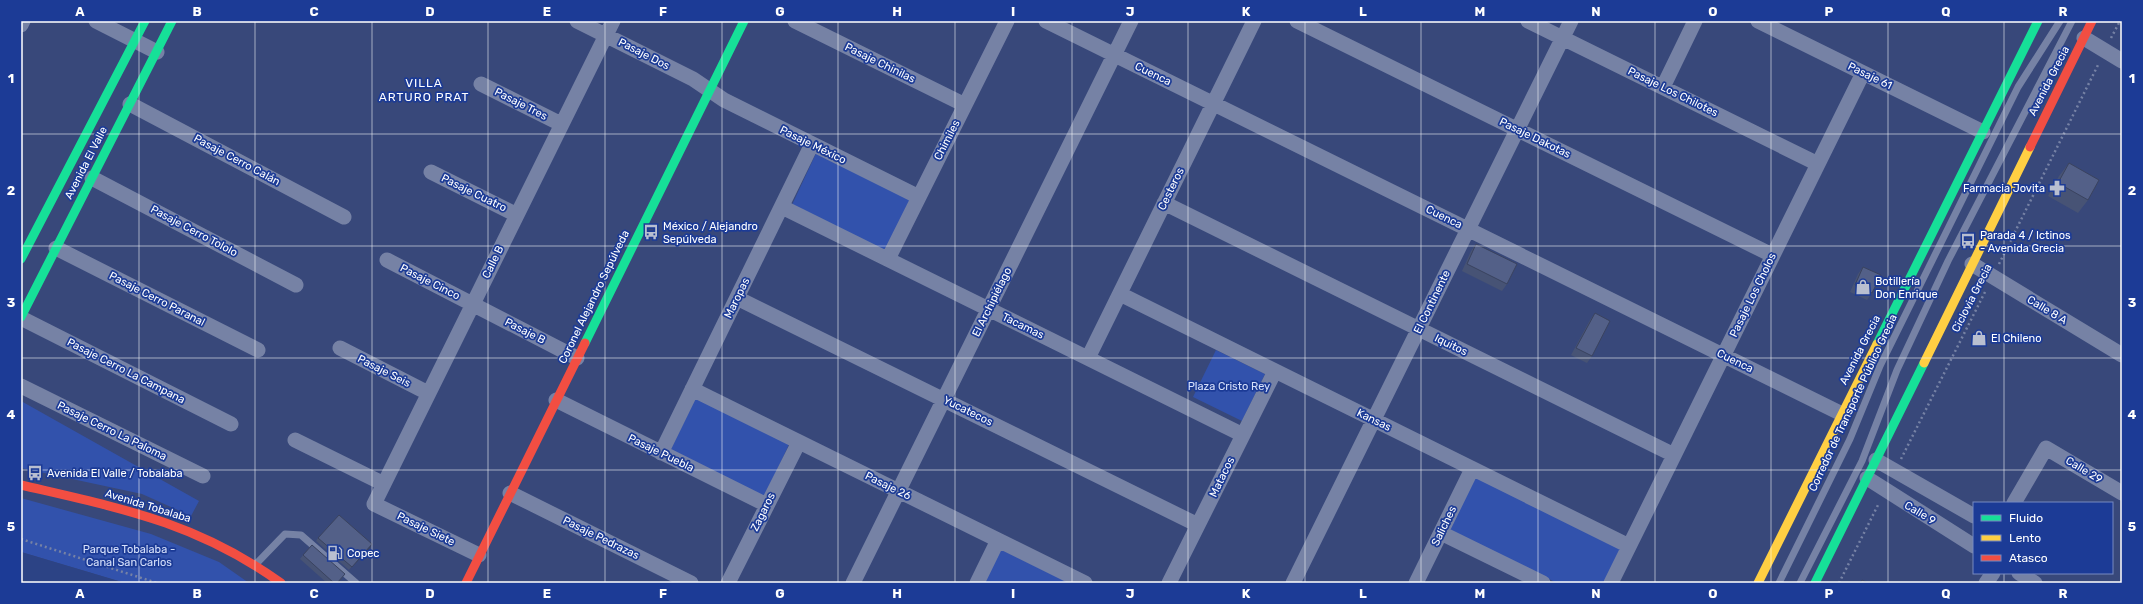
<svg xmlns="http://www.w3.org/2000/svg" width="2143" height="604" font-family="Rubik,sans-serif">
<style>
.green{fill:#3252ac}
.water{fill:#2c4385}
.lines{fill:none;stroke-linecap:round;stroke-linejoin:round}
.path{stroke:#7682a5;stroke-width:2.5;stroke-dasharray:2 3;stroke-linecap:butt}
.lane{stroke:#7682a5;stroke-width:7}
.street{stroke:#7682a5;stroke-width:15}
.fast{stroke:#16e098;stroke-width:9}
.slow{stroke:#ffcf43;stroke-width:9}
.jam{stroke:#f24e42;stroke-width:9}
.wall{fill:#475375}
.shaded-wall{fill:#3a435f}
.building{fill:#536088;stroke:#3a435f}
.grid{fill:none;stroke:#fff;stroke-width:1;stroke-opacity:0.55}
.labels{text-anchor:middle;dominant-baseline:central;stroke-width:3.5;stroke-linejoin:round;paint-order:stroke}
.street-label{font-size:11px;fill:#fff;stroke:#1c3b96}
.poi-label{font-size:11px;fill:#fff;stroke:#1c3b96;text-anchor:start}
.park-label{font-size:11px;fill:#d6e0fb;stroke:#1c3b96}
.neighbourhood-label{font-size:12px;letter-spacing:1px;fill:#fff;stroke:#1c3b96}
.neatline{fill:none;stroke:#fff;stroke-width:1.5}
.grid-label{font-size:13px;text-anchor:middle;font-weight:bold;fill:#fff}
</style>
<rect width="100%" height="100%" fill="#38487a"/>
<path class="green" d="M818 149 913 197 886 254 791 207Z
M1216 350 1265 374 1242 421 1193 397Z
M697 395 790 442 764 499 669 453Z
M21 401 199 501 191 516 142 494 21 468Z
M1475 476 1623 548 1606 583H1557L1449 530Z
M21 498 151 534 219 562 249 583H125L21 552Z
M1000 549 1070 583H985Z"/>
<path class="water" d="M21 552 125 583H32L21 579Z"/>
<g class="lines">
<path class="path" d="M2111 38 2120 21
M1999 264 2099 63
M1901 459 1986 290
M21 539 157 583
M1839 583 1879 503"/>
<path class="lane" d="M257 563 285 534 301 535 356 583
M1779 583 1850 439 1880 366 2018 87 2060 21
M1800 583 1862 461 1897 370 1948 261 2072 21"/>
<path class="street" d="M96 21 157 52
M577 21 693 79 724 100 919 197
M795 21 965 105
M1046 21 1842 414
M1297 21 1772 255
M1528 21 1818 164
M1758 21 1983 132
M21 25 23 21
M2084 38 2122 61
M481 84 561 124
M1663 87 1695 21
M130 104 344 217
M431 172 517 215
M92 178 296 285
M1164 203 1674 455
M782 207 1243 435
M56 248 258 350
M888 259 1007 21
M387 260 577 358
M1972 264 2122 355
M1120 294 1629 546
M737 298 1198 525
M21 318 231 424
M340 348 428 393
M1088 358 1254 21
M21 386 203 476
M692 389 1085 583
M556 400 767 505
M295 440 384 484
M661 453 812 144
M1876 460 1974 516
M1867 478 1974 546
M510 493 691 583
M2014 503 2046 448 2122 493
M1441 533 1543 583
M479 555 374 504 613 21
M2019 573 2035 583
M728 583 799 442
M853 583 1131 21
M977 583 998 540
M1169 583 1275 371
M1293 583 1571 21
M1416 583 1472 469
M1611 583 1863 73
M1986 583 1993 573"/>
<path class="fast" d="M21 259 145 21
M21 317 172 21
M585 343 744 21
M1877 344 2038 21
M1815 583 1924 363"/>
<path class="slow" d="M1924 363 2030 147
M1758 583 1877 344"/>
<path class="jam" d="M2030 147 2092 21
M21 485C120 508 196 522 281 583
M466 583 585 343"/>
</g>
<path class="wall" d="M2069 163 2088 200 2078 213 2048 196 2059 176Z
M1476 244 1507 284 1502 291 1462 271 1471 251Z
M1863 267 1872 293 1867 300 1850 292 1858 274Z
M1595 313 1592 356 1587 363 1571 355 1590 320Z
M318 538 372 544 349 570 316 541Z
M303 555 345 574 338 583H327L300 559Z"/>
<path class="shaded-wall" d="M372 544 370 548 349 570 352 567Z"/>
<path class="building" d="M2069 163 2099 180 2088 200 2058 183Z
M1476 244 1517 264 1507 284 1467 264Z
M1863 267 1881 275 1872 293 1855 285Z
M1595 313 1610 321 1592 356 1576 348Z
M339 515 372 544 352 567 318 538Z
M312 545 345 574 337 583H334L303 555Z
M1862 580 1868 583H1860Z"/>
<path class="grid" d="M139 21V583M255 21V583M372 21V583M488 21V583M605 21V583M722 21V583M838 21V583M955 21V583M1072 21V583M1188 21V583M1305 21V583M1421 21V583M1538 21V583M1655 21V583M1771 21V583M1888 21V583M2004 21V503M21 134H2122M21 246H2122M21 358H2122M21 470H2122M2004 573V583"/>
<defs>
<g id="pharmacy-bare" transform="scale(1.2)"><path d="M-2-6h4v4h4v4h-4v4h-4v-4h-4v-4h4Z" fill="#b9bfd0" stroke="#1c3b96" stroke-width="2.5" paint-order="stroke"/></g>
<g id="bus-bare" transform="scale(1.2)"><path d="M-5-6H5V4H4V6H2V4H-2V6H-4V4H-5ZM-3.5-4V0h7V-4ZM-3.5 1.2v1.5H-2V1.2ZM2 1.2v1.5H3.5V1.2Z" fill="#b9bfd0" stroke="#1c3b96" stroke-width="2.5" paint-order="stroke"/></g>
<g id="shop-bare" transform="scale(1.2)"><path d="M-5-2.5h2.3a2.7 3.5 0 0 1 5.4 0H5L5.5 6h-11ZM-1.5-2.5h3a1.5 2.3 0 0 0-3 0Z" fill="#b9bfd0" stroke="#1c3b96" stroke-width="2.5" paint-order="stroke"/></g>
<g id="fuel-bare" transform="scale(1.2)"><path d="M-5.5-6h7V0h2V4h1.3V-2.5L3-4.5l.8-.8L6-3V5H2.5V1h-1V6h-7ZM-4.2-4.7v3.2H.2V-4.7Z" fill="#b9bfd0" stroke="#1c3b96" stroke-width="2.5" paint-order="stroke"/></g>
</defs>
<g fill-rule="evenodd">
<use href="#pharmacy-bare" x="2057" y="188"/>
<use href="#bus-bare" x="651" y="232"/>
<use href="#bus-bare" x="1968" y="241"/>
<use href="#shop-bare" x="1863" y="287"/>
<use href="#shop-bare" x="1979" y="338"/>
<use href="#bus-bare" x="35" y="473"/>
<use href="#fuel-bare" x="335" y="553"/>
</g>
<g class="labels">
<g class="street-label">
<text transform="translate(644 54) rotate(27)">Pasaje Dos</text>
<text transform="translate(880 63) rotate(26)">Pasaje Chinilas</text>
<text transform="translate(1153 74) rotate(26)">Cuenca</text>
<text transform="translate(1870 76) rotate(26)">Pasaje 61</text>
<text transform="translate(2049 81) rotate(-63)">Avenida Grecia</text>
<text transform="translate(1673 92) rotate(26)">Pasaje Los Chilotes</text>
<text transform="translate(521 104) rotate(27)">Pasaje Tres</text>
<text transform="translate(1535 138) rotate(26)">Pasaje Dakotas</text>
<text transform="translate(947 140) rotate(-63)">Chimiles</text>
<text transform="translate(813 145) rotate(26)">Pasaje México</text>
<text transform="translate(237 160) rotate(28)">Pasaje Cerro Calán</text>
<text transform="translate(86 163) rotate(-63)">Avenida El Valle</text>
<text transform="translate(1171 189) rotate(-64)">Cesteros</text>
<text transform="translate(474 193) rotate(26)">Pasaje Cuatro</text>
<text transform="translate(1444 217) rotate(26)">Cuenca</text>
<text transform="translate(194 231) rotate(28)">Pasaje Cerro Tololo</text>
<text transform="translate(493 262) rotate(-64)">Calle B</text>
<text transform="translate(430 282) rotate(27)">Pasaje Cinco</text>
<text transform="translate(1753 295) rotate(-64)">Pasaje Los Cholos</text>
<text transform="translate(594 297) rotate(-64)">Coronel Alejandro Sepúlveda</text>
<text transform="translate(737 298) rotate(-64)">Maropas</text>
<text transform="translate(1972 298) rotate(-63)">Ciclovia Grecia</text>
<text transform="translate(157 299) rotate(27)">Pasaje Cerro Paranal</text>
<text transform="translate(992 302) rotate(-64)">El Archipiélago</text>
<text transform="translate(1432 302) rotate(-64)">El Continente</text>
<text transform="translate(2047 310) rotate(31)">Calle 8 A</text>
<text transform="translate(1023 326) rotate(26)">Tacamas</text>
<text transform="translate(525 331) rotate(27)">Pasaje B</text>
<text transform="translate(1451 345) rotate(26)">Iquitos</text>
<text transform="translate(1860 350) rotate(-63)">Avenida Grecia</text>
<text transform="translate(1735 361) rotate(26)">Cuenca</text>
<text transform="translate(126 371) rotate(27)">Pasaje Cerro La Campana</text>
<text transform="translate(384 371) rotate(27)">Pasaje Seis</text>
<text transform="translate(1853 403) rotate(-65)">Corredor de Transporte Público Grecia</text>
<text transform="translate(968 411) rotate(26)">Yucatecos</text>
<text transform="translate(1374 420) rotate(26)">Kansas</text>
<text transform="translate(112 431) rotate(26)">Pasaje Cerro La Paloma</text>
<text transform="translate(661 453) rotate(26)">Pasaje Puebla</text>
<text transform="translate(2084 470) rotate(31)">Calle 29</text>
<text transform="translate(1222 477) rotate(-64)">Matacos</text>
<text transform="translate(888 486) rotate(26)">Pasaje 26</text>
<text transform="translate(148 506) rotate(17)">Avenida Tobalaba</text>
<text transform="translate(763 512) rotate(-64)">Zagaros</text>
<text transform="translate(1920 513) rotate(31)">Calle 9</text>
<text transform="translate(1444 526) rotate(-64)">Saliches</text>
<text transform="translate(426 529) rotate(26)">Pasaje Siete</text>
<text transform="translate(601 538) rotate(26)">Pasaje Pedrazas</text>
</g>
<g class="poi-label">
<text x="2045" y="188" text-anchor="end">Farmacia Jovita</text>
<text x="663" y="226">México / Alejandro<tspan x="663" dy="13">Sepúlveda</tspan></text>
<text x="1980" y="235">Parada 4 / Ictinos<tspan x="1980" dy="13">- Avenida Grecia</tspan></text>
<text x="1875" y="281">Botillería<tspan x="1875" dy="13">Don Enrique</tspan></text>
<text x="1991" y="338">El Chileno</text>
<text x="47" y="473">Avenida El Valle / Tobalaba</text>
<text x="347" y="553">Copec</text>
</g>
<g class="park-label">
<text x="1229" y="386">Plaza Cristo Rey</text>
<text x="129" y="549">Parque Tobalaba -<tspan x="129" dy="13">Canal San Carlos</tspan></text>
</g>
<g class="neighbourhood-label">
<text x="424" y="83">VILLA<tspan x="424" dy="14">ARTURO PRAT</tspan></text>
</g>
</g>
<rect width="2143" height="604" fill="none" stroke="#1c3b96" stroke-width="44"/>
<rect x="1973" y="502" width="140" height="72" fill="#1c3b96" stroke="#7789c0"/>
<rect x="1981" y="515" width="20" height="6" fill="#16e098" stroke="#7789c0"/>
<text x="2009" y="522" font-size="12" fill="#ffffff">Fluido</text>
<rect x="1981" y="535" width="20" height="6" fill="#ffcf43" stroke="#7789c0"/>
<text x="2009" y="542" font-size="12" fill="#ffffff">Lento</text>
<rect x="1981" y="555" width="20" height="6" fill="#f24e42" stroke="#7789c0"/>
<text x="2009" y="562" font-size="12" fill="#ffffff">Atasco</text>
<rect x="22" y="22" width="2099" height="560" class="neatline"/>
<g class="grid-label">
<text x="80" y="16">A</text>
<text x="197" y="16">B</text>
<text x="314" y="16">C</text>
<text x="430" y="16">D</text>
<text x="547" y="16">E</text>
<text x="663" y="16">F</text>
<text x="780" y="16">G</text>
<text x="897" y="16">H</text>
<text x="1013" y="16">I</text>
<text x="1130" y="16">J</text>
<text x="1246" y="16">K</text>
<text x="1363" y="16">L</text>
<text x="1480" y="16">M</text>
<text x="1596" y="16">N</text>
<text x="1713" y="16">O</text>
<text x="1829" y="16">P</text>
<text x="1946" y="16">Q</text>
<text x="2063" y="16">R</text>
<text x="11" y="83">1</text>
<text x="2132" y="83">1</text>
<text x="11" y="195">2</text>
<text x="2132" y="195">2</text>
<text x="11" y="307">3</text>
<text x="2132" y="307">3</text>
<text x="11" y="419">4</text>
<text x="2132" y="419">4</text>
<text x="11" y="531">5</text>
<text x="2132" y="531">5</text>
<text x="80" y="598">A</text>
<text x="197" y="598">B</text>
<text x="314" y="598">C</text>
<text x="430" y="598">D</text>
<text x="547" y="598">E</text>
<text x="663" y="598">F</text>
<text x="780" y="598">G</text>
<text x="897" y="598">H</text>
<text x="1013" y="598">I</text>
<text x="1130" y="598">J</text>
<text x="1246" y="598">K</text>
<text x="1363" y="598">L</text>
<text x="1480" y="598">M</text>
<text x="1596" y="598">N</text>
<text x="1713" y="598">O</text>
<text x="1829" y="598">P</text>
<text x="1946" y="598">Q</text>
<text x="2063" y="598">R</text>
</g>
</svg>
